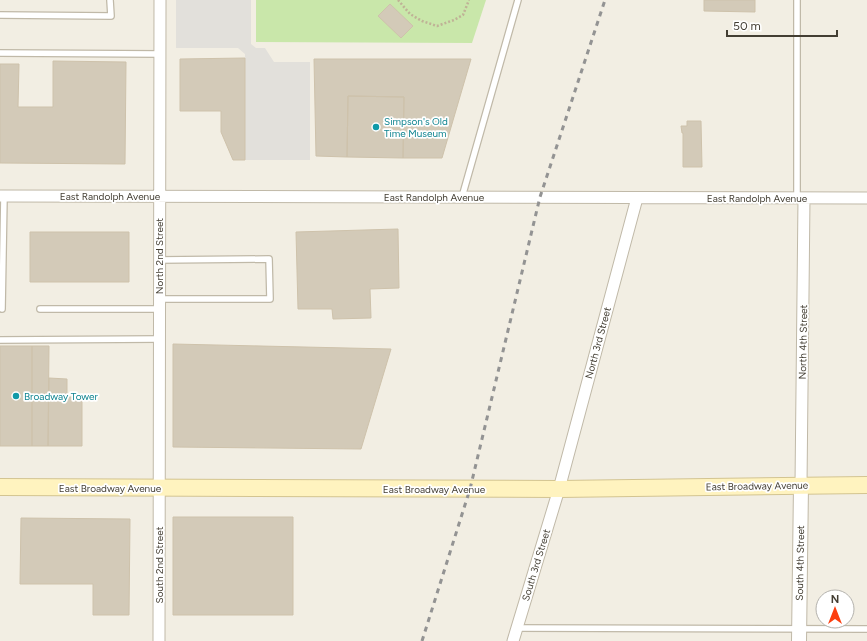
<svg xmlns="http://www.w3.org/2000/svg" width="867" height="641" font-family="Figtree,sans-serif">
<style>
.green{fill:#c9e7aa}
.parking{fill:#e2e0db}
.building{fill:#d3cab8;stroke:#cec2ab}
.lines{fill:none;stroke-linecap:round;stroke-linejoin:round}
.service-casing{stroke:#c0b9a8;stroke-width:8}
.minor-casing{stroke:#c0b9a8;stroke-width:13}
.tertiary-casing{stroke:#c0b9a8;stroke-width:16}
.secondary-casing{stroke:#d3c491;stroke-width:18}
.path{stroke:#bfb296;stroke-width:2.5;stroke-dasharray:2 2;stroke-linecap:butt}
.service{stroke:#fff;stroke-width:5.5}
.minor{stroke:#fff;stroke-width:11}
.tertiary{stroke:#fff;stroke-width:14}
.secondary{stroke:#fff3bf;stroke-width:16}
.rail{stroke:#939393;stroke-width:3;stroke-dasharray:5 5;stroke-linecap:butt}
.culture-dot{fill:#0f9aa8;stroke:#fff;stroke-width:1.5}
.labels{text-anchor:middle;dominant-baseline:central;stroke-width:3.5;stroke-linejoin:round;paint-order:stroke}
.culture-label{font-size:10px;fill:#0d838f;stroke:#fff;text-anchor:start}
.street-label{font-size:10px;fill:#433e33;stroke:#fff}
</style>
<rect width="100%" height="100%" fill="#f2eee3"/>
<path class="green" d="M256 0H486L472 43 256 42Z"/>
<path class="parking" d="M176 0H251V44L256 48H265L274 62H310V160H245V54L238 48H176Z"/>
<path class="building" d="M704 0H755V12L704 11Z
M390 4 413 26 401 38 378 16Z
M245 58V160H233L221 132V111H180V59Z
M314 59H471L442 158H403L404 97 348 96 347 157 316 156Z
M53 61 126 62 125 164 0 163V64H19L18 107H53Z
M348 96 404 97 403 158 347 157Z
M687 121H701L702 167H683V133H682L681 126H687Z
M398 229 399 288 370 289 371 318 333 319 332 309H298L296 232Z
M30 232H129V282H30Z
M173 344 391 349 361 449 173 447Z
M0 346H32V446H0Z
M32 346H49L48 446H32Z
M49 378 67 379V397H82V446H48Z
M173 517H293V615H173Z
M21 518 130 519 129 615H93V584H20Z"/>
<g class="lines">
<g class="service-casing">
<path id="service" d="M797 0V198
M0 15 111 16 110 0
M0 53 160 54
M462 197 518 0
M159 299H270L269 259 159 260
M2 309 4 196
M40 309H159
M0 340 159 339
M517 628 867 629"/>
</g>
<g class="minor-casing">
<path id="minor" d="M0 196 867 198
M801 485 804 198
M159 641 160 0
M513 641 559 489 637 198"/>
</g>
<g class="tertiary-casing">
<path id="tertiary" d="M799 641 801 485"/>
</g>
<g class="secondary-casing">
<path id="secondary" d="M0 487 559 489 867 485"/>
</g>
<path class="path" d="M398 0 410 14 422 21 437 26 454 20 463 15 469 0"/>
<use href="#service" class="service"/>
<use href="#minor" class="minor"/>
<use href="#tertiary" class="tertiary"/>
<use href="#secondary" class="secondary"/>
<path class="rail" d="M422 641 470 489 540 197 605 0"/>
</g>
<g class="culture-dot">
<circle cx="376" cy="127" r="4"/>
<circle cx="16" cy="396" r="4"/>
</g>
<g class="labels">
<g class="culture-label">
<text x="384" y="121">Simpson's Old<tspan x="384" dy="12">Time Museum</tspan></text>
<text x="24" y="396">Broadway Tower</text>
</g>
<g class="street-label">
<text x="110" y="196">East Randolph Avenue</text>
<text x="434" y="197">East Randolph Avenue</text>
<text x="757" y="198">East Randolph Avenue</text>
<text transform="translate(159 256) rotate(-90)">North 2nd Street</text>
<text transform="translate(803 342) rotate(-89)">North 4th Street</text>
<text transform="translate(598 343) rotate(-75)">North 3rd Street</text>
<text transform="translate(757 486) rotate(-1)">East Broadway Avenue</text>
<text x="110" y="488">East Broadway Avenue</text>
<text x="434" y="489">East Broadway Avenue</text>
<text transform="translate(800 563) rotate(-89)">South 4th Street</text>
<text transform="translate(159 565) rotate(-90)">South 2nd Street</text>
<text transform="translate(536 565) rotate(-73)">South 3rd Street</text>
</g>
</g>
<g transform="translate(835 609)"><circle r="19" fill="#ffffff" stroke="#b4b2ad"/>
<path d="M0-3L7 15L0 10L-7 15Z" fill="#fc3e0f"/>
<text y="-6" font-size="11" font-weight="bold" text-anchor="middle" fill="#433e33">N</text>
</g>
<path d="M727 30v6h110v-6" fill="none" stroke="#433e33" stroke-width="2"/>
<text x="733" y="30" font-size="12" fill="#433e33" stroke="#ffffff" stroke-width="3" paint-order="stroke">50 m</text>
</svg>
